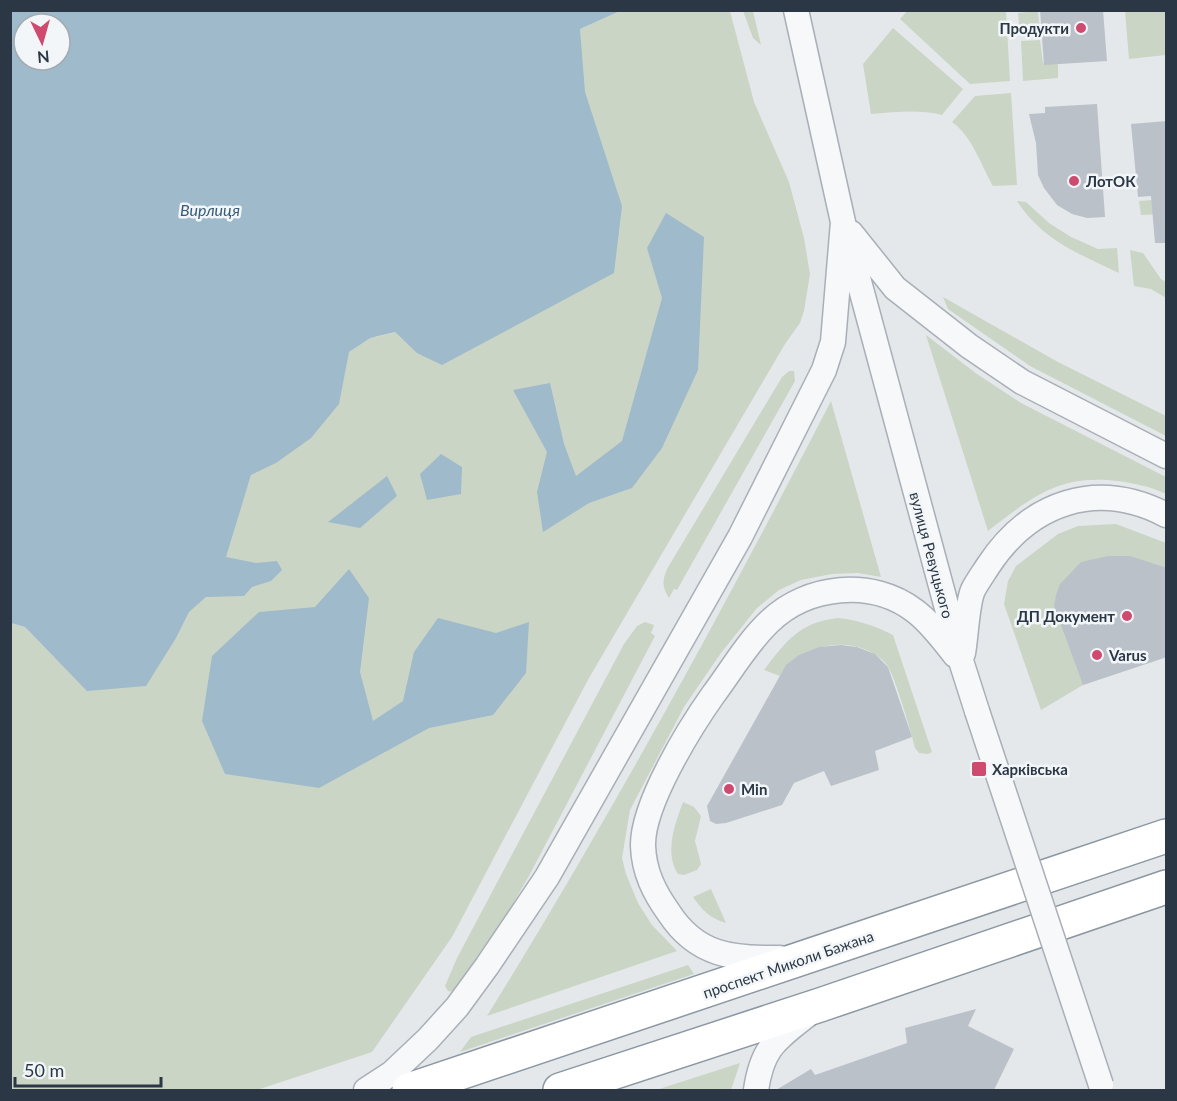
<svg xmlns="http://www.w3.org/2000/svg" width="1177" height="1101" font-family="Lato,sans-serif">
<style>
.green{fill:#cbd5c5}
.water{fill:#9fbacb;fill-rule:evenodd}
.building{fill:#bbc1c9}
.lines{fill:none;stroke-linecap:round;stroke-linejoin:round}
.minor-casing{stroke:#a9afb6;stroke-width:27}
.highway-casing{stroke:#8b97a2;stroke-width:36}
.minor{stroke:#f6f8fa;stroke-width:24}
.highway{stroke:#fff;stroke-width:33}
.minor-bridge-casing{stroke:#a9afb6;stroke-width:27;stroke-linecap:butt}
.minor-bridge{stroke:#f6f8fa;stroke-width:24}
.poi-dot{fill:#cf4a6f;stroke:#f3f6f9;stroke-width:2}
.labels{text-anchor:middle;dominant-baseline:central;stroke-width:5;stroke-linejoin:round;paint-order:stroke}
.poi-label{font-size:15px;font-weight:bold;fill:#2b3744;stroke:#f3f6f9;text-anchor:start}
.street-label{font-size:15px;fill:#2b3744;stroke:#f3f6f9}
.water-label{font-size:16px;font-style:italic;fill:#355b78;stroke:#f3f6f9}
</style>
<rect width="100%" height="100%" fill="#e4e8eb"/>
<path class="green" d="M908 10 1006 11 1010 81 970 84 900 19Z
M620 11H730L754 102 789 182 804 238 810 274 804 311 800 323 785 344 589 678 452 937 372 1052 257 1090H11V623L25 627 55 658 243 499 251 475 349 352 372 335 376 337 395 332 409 345 583 120 580 29Z
M743 11H753L761 45 753 38Z
M1038 11 1040 33 1020 35 1018 13Z
M1125 11H1166V55L1129 59Z
M893 28 963 89 942 115C918 109 895 112 871 114L863 64Z
M1040 40 1043 63 1058 64V78L1023 81 1021 41Z
M1011 93 1017 185 993 186C981 165 972 136 952 122L975 96Z
M1166 199V214L1141 215 1139 201Z
M1017 201 1026 202 1049 223 1071 237 1098 249 1117 248 1119 273C1079 254 1042 240 1017 201Z
M1130 250 1143 253 1161 279 1166 282V298L1151 289 1134 286Z
M943 297 1058 362 1166 416V436L1030 366 948 309Z
M926 335 977 374 1021 403 1166 477V494C1151 487 1135 483 1117 481 1059 474 1032 497 988 531Z
M789 371H794L795 381 677 590 674 589 669 598C662 587 662 581 667 569L782 377Z
M831 401 881 577 858 573 832 574 801 580 779 590 757 608 721 653 684 707 630 810 622 858 626 874 638 903 652 925 677 951 487 1016C611 816 723 610 831 401Z
M1116 524 1166 543V657L1083 685 1041 710 1004 604 1008 581 1016 566 1058 534 1078 526Z
M838 618C859 620 875 626 893 635L932 752 928 754 919 753 915 748C911 732 895 676 887 665 860 632 800 642 780 676L764 670C786 641 800 622 838 618Z
M645 622 654 625 651 633 655 636 530 874 499 928 454 992 448 991 445 986 457 958 624 644 637 626Z
M683 802 694 807 701 816 695 841 701 864 697 870 684 875 678 874C664 852 675 824 683 802Z
M711 889 726 923C711 919 702 910 693 897Z
M688 965 694 974 460 1052 471 1037Z
M740 1063 731 1090H656Z"/>
<path class="water" d="M11 10 620 11 580 29 585 92 622 206 614 273 442 365 417 353 395 332 370 338 349 352 339 404 311 438 276 463 251 475 226 557 256 563 277 561 282 570 271 581 252 587 244 596 206 597 189 612 176 638 146 686 87 691 25 627 11 623ZM24 24H60V60H24Z
M666 213 704 237 698 370 662 448 632 488 589 503 543 532 537 492 547 452 513 390 550 383 564 444 576 476 622 441 662 298 647 248Z
M441 454 462 467 461 494 427 500 420 474Z
M387 476 397 496 360 528 328 522Z
M349 569 369 598 360 672 373 721 403 701 414 652 438 618 496 633 529 622 526 673 493 715 429 728 319 788 225 774 202 721 212 656 259 612 315 607Z"/>
<path class="building" d="M1040 10H1103L1107 61 1044 65Z
M1097 104 1105 217 1087 218 1072 214 1057 205 1044 188 1038 175 1036 143 1029 114 1045 113V107Z
M1167 121V243H1155L1151 196 1138 197 1131 124Z
M1108 556H1130L1167 568V657L1083 685 1054 606 1056 595 1060 584 1081 562Z
M841 645 857 647 875 654 888 667 912 737 875 751 879 770 831 786 824 771 794 783 782 805 726 823 716 824 710 821 707 806 786 665 799 655 819 647Z
M976 1009 968 1026 1014 1049 994 1090H776L811 1069 815 1075 907 1043 905 1028Z"/>
<g class="lines">
<g class="minor-casing">
<path id="minor" d="M796 10 843 222 962 664 977 711
M851 233 895 288 969 346 1022 382 1166 456
M963 653C966 637 967 603 973 590 977 582 983 574 988 566 1030 502 1097 479 1166 515
M780 958C733 959 697 956 669 913 654 892 644 872 643 846 642 805 689 729 713 695 731 671 747 643 769 622 807 585 872 578 915 611 931 623 943 640 955 655
M366 1090 392 1073 428 1039 457 1007 487 966 547 877 740 537 824 370 833 342 843 222
M756 1090C762 1049 774 1041 806 1016"/>
</g>
<g class="highway-casing">
<path id="highway" d="M409 1090 1166 836
M560 1090 820 1005 1166 887"/>
</g>
<use href="#minor" class="minor"/>
<use href="#highway" class="highway"/>
<g class="minor-bridge-casing">
<path id="minor-bridge" d="M977 711 1101 1085"/>
</g>
<use href="#minor-bridge" class="minor-bridge"/>
</g>
<g class="poi-dot">
<circle cx="1081" cy="28" r="6"/>
<circle cx="1074" cy="181" r="6"/>
<circle cx="1127" cy="616" r="6"/>
<circle cx="1097" cy="655" r="6"/>
<rect x="971" y="761" width="16" height="16" rx="3"/>
<circle cx="729" cy="789" r="6"/>
</g>
<g class="labels">
<g class="poi-label">
<text x="1069" y="28" text-anchor="end">Продукти</text>
<text x="1086" y="181">ЛотОК</text>
<text x="1115" y="616" text-anchor="end">ДП Документ</text>
<text x="1109" y="655">Varus</text>
<text x="992" y="769">Харківська</text>
<text x="741" y="789">Min</text>
</g>
<g class="street-label">
<text transform="translate(932 555) rotate(75)">вулиця Ревуцького</text>
<text transform="translate(788 964) rotate(-19)">проспект Миколи Бажана</text>
</g>
<g class="water-label">
<text x="210" y="209">Вирлиця</text>
</g>
</g>
<rect width="1177" height="1101" fill="none" stroke="#2b3744" stroke-width="24"/>
<g transform="translate(42 42) rotate(175)"><circle r="28" fill="#f3f6f9" stroke="#a3aab1" stroke-width="1.5"/>
<path d="M0-4.5L10 22L0 15L-10 22Z" fill="#cf4a6f"/>
<text y="-9" font-size="16" font-weight="bold" text-anchor="middle" fill="#2b3744">N</text>
</g>
<path d="M15 1077v9h146v-9" fill="none" stroke="#2b3744" stroke-width="3"/>
<text x="24" y="1077" font-size="18" fill="#2b3744" stroke="#f3f6f9" stroke-width="4.5" paint-order="stroke">50 m</text>
</svg>
